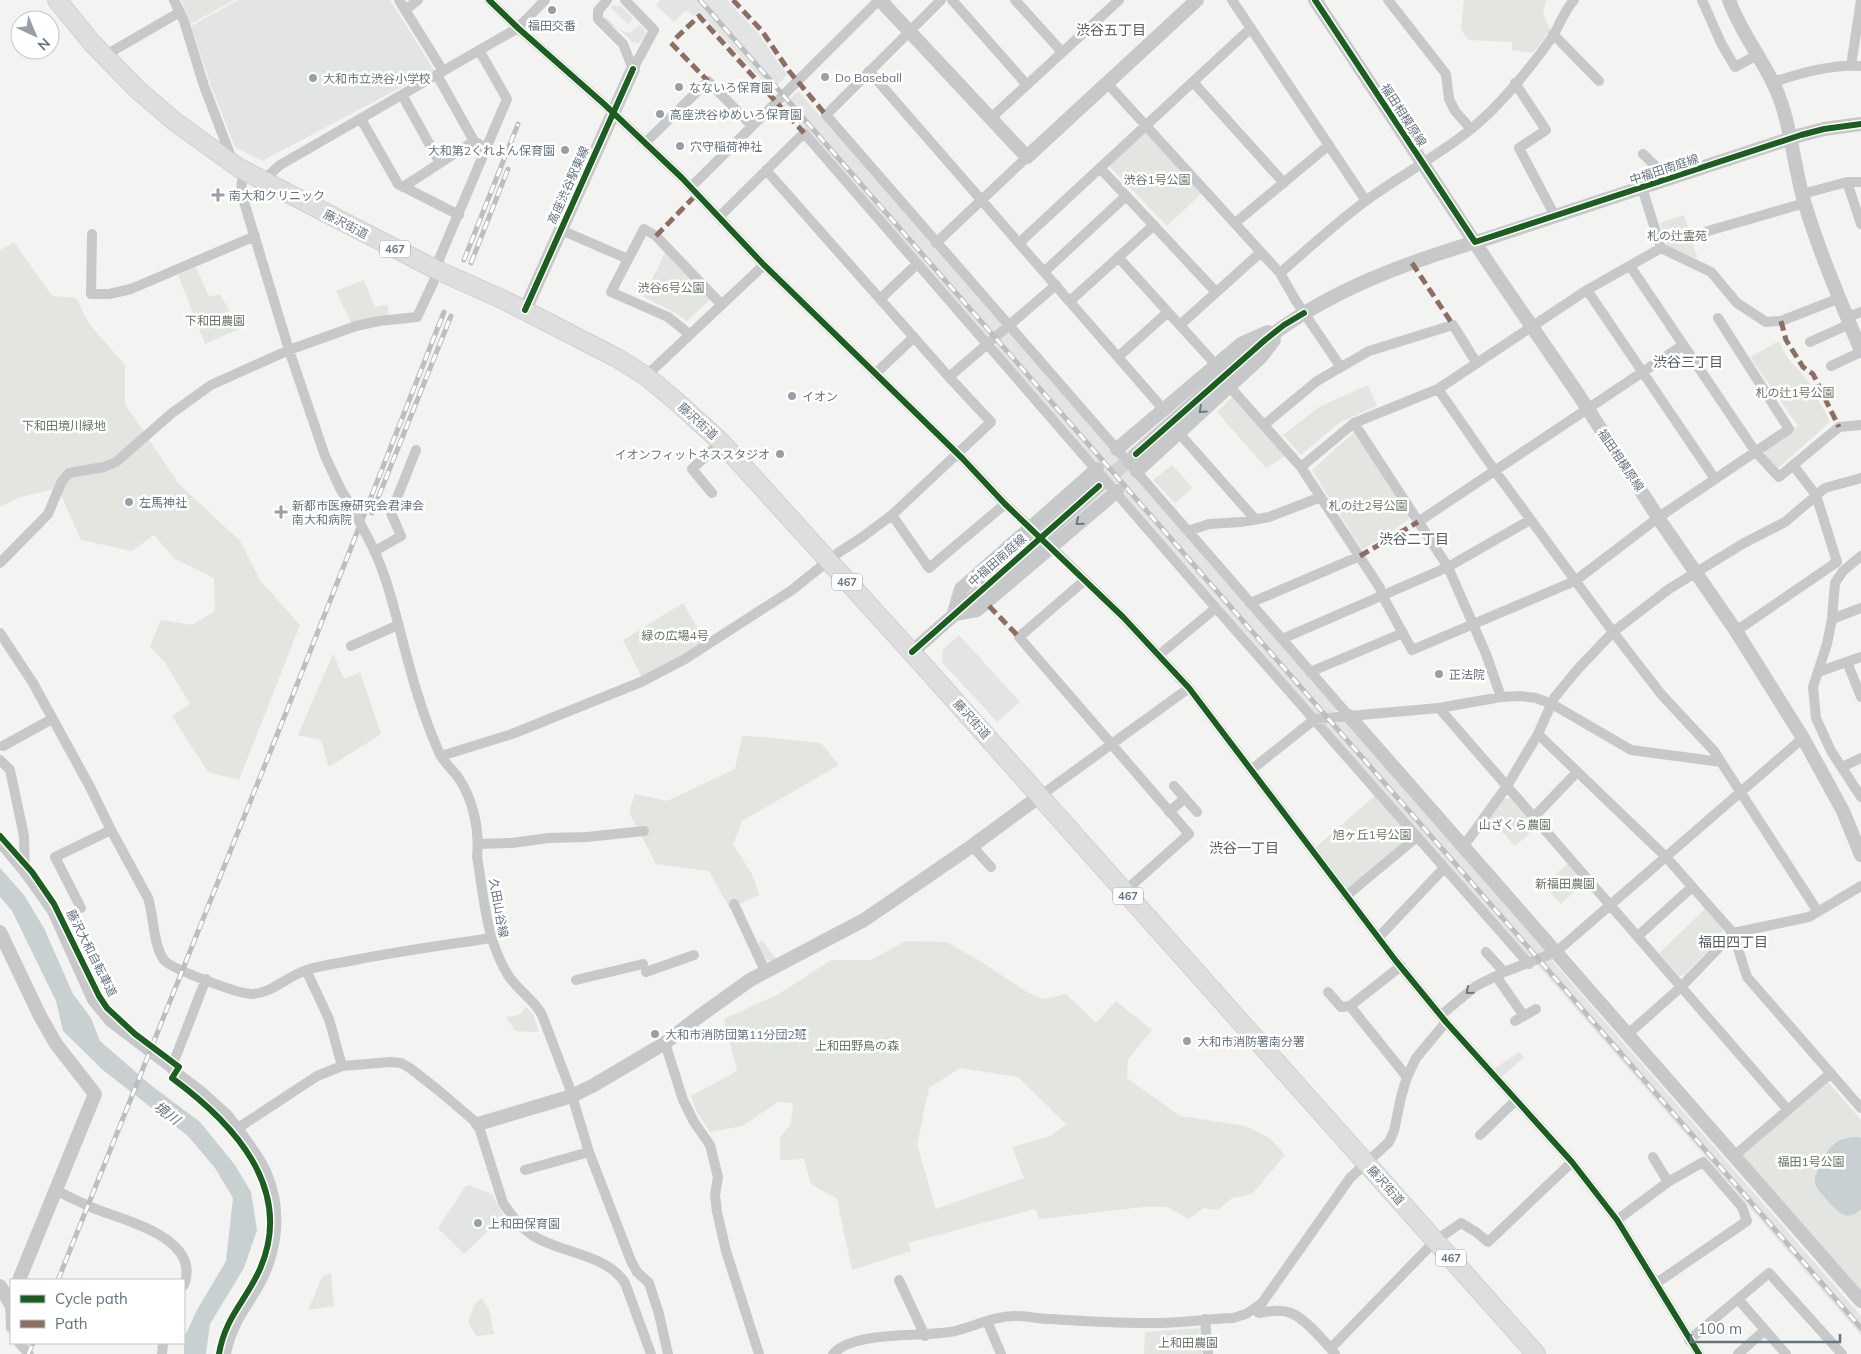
<svg xmlns="http://www.w3.org/2000/svg" width="1861" height="1354" font-family="Mulish,'Noto Sans JP',sans-serif">
<style>
.built{fill:#e3e4e4}
.green{fill:#e2e5e0;fill-rule:evenodd}
.water{fill:#c8d0d2}
.lines{fill:none;stroke-linecap:round;stroke-linejoin:round}
.tertiary-tunnel{stroke:#d0d3d4;stroke-width:14;stroke-dasharray:14 7;stroke-linecap:butt}
.trunk-casing{stroke:#cfd0cf;stroke-width:20}
.minor{stroke:#c7c8c9;stroke-width:10}
.tertiary{stroke:#c7c8c9;stroke-width:14}
.trunk{stroke:#dddedd;stroke-width:18}
.rail-casing{stroke:#bdbebf;stroke-width:5}
.rail{stroke:#fff;stroke-width:3;stroke-dasharray:9;stroke-linecap:butt}
.minor-bridge{stroke:#c7c8c9;stroke-width:10}
.quiet{stroke:#8d6e63;stroke-width:5;stroke-dasharray:10 5;stroke-linecap:butt}
.cycleway-casing{stroke:#fff;stroke-width:9}
.cycleway{stroke:#1b5e20;stroke-width:6}
.oneway{stroke:#6a7883}
.poi-dot{fill:#97a0a7;stroke:#fff;stroke-width:2}
.labels{text-anchor:middle;dominant-baseline:central;stroke-width:5;stroke-linejoin:round;paint-order:stroke}
.shield{fill:#fff;stroke:#939ea5;stroke-width:1}
.shield-label{font-size:11px;font-weight:bold;fill:#65747f}
.poi-label{font-size:12px;fill:#65747f;stroke:#fff;text-anchor:start}
.street-label{font-size:12px;fill:#65747f;stroke:#fff}
.park-label{font-size:12px;fill:#677664;stroke:#fff}
.neighbourhood-label{font-size:14px;fill:#535d64;stroke:#fff}
.water-label{font-size:14px;font-style:italic;fill:#61757c;stroke:#fff}
</style>
<rect width="100%" height="100%" fill="#f3f3f1"/>
<path class="built" d="M238 0H390L434 70 262 161 235 147 211 86 191 26Z
M660 0H727L758 33 787 75 772 90 699 12 694 16 686 10 674 22 656 5Z
M798 91 1001 323 1000 328 990 336H986L783 105Z
M1006 334H1010L1339 711 1316 714 996 347V343Z
M959 635 1020 702 997 722 942 662 943 649Z
M1347 719 1549 951 1530 959 1323 722Z
M1548 956 1861 1316V1335L1535 962Z
M469 1185 492 1194 504 1216 464 1254 438 1228 465 1187Z"/>
<path class="green" d="M181 0H234L191 24Z
M1464 0H1546L1543 14 1550 30 1533 53 1512 50V42L1468 40 1461 29Z
M612 5 621 6 632 17 631 22 628 24 611 8Z
M604 17H606C611 22 621 34 630 32 633 31 636 26 639 25L645 30V37L639 43 632 42 620 30 605 22Z
M1145 132 1203 192 1167 226 1110 167 1111 163Z
M1684 215 1698 259 1667 246 1660 223Z
M14 242 52 296 76 298 90 325 125 365V404L179 484 240 541 260 580 300 625 239 780 208 772 172 716 190 704 166 664 150 646 161 620 192 625 215 611 214 578 175 559 154 535 132 551 81 540 58 488 20 497 0 507V250Z
M666 251 711 299 687 321 674 312 643 297Z
M196 267 209 297 220 294 239 329 205 344 178 275Z
M364 280 375 307 387 305 389 316 351 323 336 291Z
M1779 341 1787 357 1809 382 1830 422 1778 468 1765 454V447L1798 426 1750 357Z
M1368 385 1377 406 1340 422 1301 455 1283 435 1319 407Z
M1233 396 1287 455 1266 468 1217 412Z
M1354 432 1411 518 1362 550 1312 470Z
M1172 465 1193 488 1175 503 1153 480Z
M683 603 706 643 642 678 623 640Z
M333 654 344 679 360 672 381 734 329 767 321 740 298 735Z
M742 736 762 737 821 743 839 765 742 821 733 844 752 874 759 895 730 909 709 871 656 864 629 812 635 794 667 801 735 769Z
M1376 795 1409 835V839L1350 888H1345L1315 848Z
M1503 798 1512 799 1537 827 1515 846 1489 817Z
M1568 863 1585 882 1561 904 1544 885Z
M1705 909 1723 929 1722 935 1685 975 1679 976 1659 953Z
M762 940 776 959 764 962 757 944Z
M906 941 946 942 980 961 1025 991 1042 999 1066 994 1096 1023 1116 1001 1152 1030 1128 1059 1127 1078 1180 1116 1246 1126 1271 1139 1285 1155 1252 1194 1232 1198 1218 1210 1203 1208 1189 1219 1167 1207H1143L1039 1219 1035 1209 908 1243 911 1251 852 1270 837 1199 811 1184 804 1159 780 1160V1137L791 1124 793 1103 778 1102 742 1126 710 1132 697 1112 691 1096 737 1071 724 1019 779 994 831 960H871ZM960 1068 1018 1077 1066 1124 1051 1136 1012 1147 1024 1178 936 1209 917 1145 929 1088Z
M526 1007 533 1014 539 1032 515 1031 506 1017C516 1016 521 1016 526 1007Z
M1519 1052 1524 1057 1502 1077 1494 1069Z
M1828 1082 1861 1120V1296L1740 1155Z
M331 1273 334 1306 308 1310 322 1277Z
M482 1298 489 1310 494 1334 476 1336 468 1322 475 1304Z
M1201 1328 1202 1354H1144L1145 1332Z"/>
<path class="water" d="M0 868 24 895 44 928 73 994 91 1018 100 1041 152 1086 200 1122 235 1165 251 1192 257 1230 244 1268 210 1324 206 1354H184V1338L197 1310 226 1261 233 1198 215 1168 188 1136 104 1071 63 1031 56 1001 12 911 0 897Z
M1855 1137 1861 1138V1209C1847 1224 1836 1210 1826 1199 1822 1194 1817 1189 1815 1183 1813 1176 1827 1149 1833 1145 1839 1139 1847 1138 1855 1137Z"/>
<g class="lines">
<path class="tertiary-tunnel" d="M1099 486 1136 454"/>
<g class="trunk-casing">
<path id="trunk" d="M57 0 92 43 138 90 174 121 239 168 437 270 506 301 617 358 646 376 676 401 721 442 924 666 1536 1354"/>
</g>
<path class="minor" d="M174 0 184 21 204 86 233 162
M399 0 443 71
M489 0 518 28 604 104 682 178 764 265 962 458 1005 504 1034 531
M607 0 598 11V19L623 44 633 69
M625 0 654 30 633 69
M941 0 826 115 1349 716
M952 0 1027 85
M1015 0 1062 52
M1232 0 1366 201
M1388 0 1446 74 1449 99 1455 111 1471 129
M1702 0 1721 43 1735 67 1759 54
M405 10 418 0
M1553 34 1599 81
M104 56 180 12
M1851 66 1861 0
M869 71 1164 410
M437 75 474 141 487 149
M1193 82 1284 183
M1773 82C1801 73 1832 64 1861 66
M1107 83 1280 273 1296 301 1340 366
M1515 83 1546 130 1519 148 1555 216
M402 95 440 163
M991 118 1119 0
M361 119 398 184 459 215
M645 143 708 81 752 126
M1643 154 1669 179
M1100 168 1216 292
M766 170 880 299
M246 173 242 181 241 192 289 350 325 456 341 490 350 504
M1847 182 1861 224
M266 183 270 174 280 165 518 28 545 0
M403 187 474 141
M691 187 879 0
M1642 188 1661 248 1711 272 1737 303 1766 322 1781 321 1840 298
M1802 194 1847 182H1861
M719 217 804 133 1216 608 1529 964
M1235 223 1329 145
M561 230 628 259
M92 234 91 294H109L131 289 255 236
M1694 235 1805 203
M936 243 1027 157
M1019 243 1251 28
M1118 257 1216 365
M917 264 880 299 949 377 1056 285
M1630 266 1755 451 1779 477 1839 427 1861 425
M1044 272 1126 196
M1280 273C1309 248 1337 222 1367 200 1411 168 1461 144 1498 104 1518 83 1537 59 1553 36 1560 24 1564 11 1574 0
M1587 290 1715 479
M1070 301 1154 225
M1848 317 1861 312
M1180 325 1261 252
M689 334 668 317 611 292 644 229 656 236 721 304
M1810 342 1850 324
M1118 357 1168 312
M1831 366 1861 352
M875 374 914 337
M646 376 764 265
M1229 386 1301 467 1380 588 1382 595 1412 650 1575 581 1659 517 1789 429 1718 318
M1438 389 1495 471 1613 632 1661 694 1714 751 1818 912
M1354 423 1448 567 1486 654 1501 697
M1264 425 1317 381 1369 351 1453 325 1476 362
M1178 432 1255 519
M1301 467 1354 423 1438 389 1587 290 1661 248
M712 493 692 469 721 442
M892 515 929 568 1005 504
M1418 522 1683 345
M1188 531 1209 524 1241 522 1269 517 1321 497
M368 538C383 566 390 593 398 623 409 666 420 709 438 750 442 761 451 768 458 777 473 799 480 830 477 857 484 897 486 940 508 975 517 990 534 999 542 1015L569 1086 589 1152 631 1261 637 1272 649 1283 659 1314 668 1354
M1047 543 1123 617 1189 688 1396 961 1446 1022 1572 1162 1617 1220 1699 1354
M375 551 401 536 391 513 416 450
M1861 556 1843 571 1835 583 1832 619 1827 644 1813 687 1816 718 1831 751 1861 797
M0 563 48 514 62 481 69 473 104 467 116 462 172 413 211 385 289 350 356 326 379 321 417 317 434 281 440 257 507 99 479 50
M1085 580 1019 637 1189 834 1124 892
M1250 603 1360 556
M1832 619 1861 608
M1736 631 1837 562 1816 495 1793 465
M0 633 33 683 89 785 111 830 148 898C154 916 153 945 164 960 171 969 239 994 252 994 273 993 287 976 307 970 322 965 340 963 355 960 400 951 445 945 491 938
M1282 639 1448 567 1530 520
M351 646 398 625
M1159 655 1216 608
M1847 662 1861 697
M1310 672 1403 633
M1818 672 1861 657
M1439 708 1788 1110
M1538 734 1666 857 1733 933 1747 977 1861 1108
M3 746 52 719
M441 756 512 734 641 682 685 659 792 590 838 553 861 538 892 515 991 422 949 377
M0 760 10 770 24 836 25 873
M1842 767 1861 758
M1251 770 1315 719 1439 708 1501 697 1520 696 1536 698 1552 704 1631 750 1721 762
M1174 786 1197 812
M1040 796 1189 688
M1169 812 1185 798
M1534 817 1577 772
M0 843 25 873 52 911 92 1000 110 1022 200 1090 227 1114 238 1128
M478 844 512 843 549 838 587 837 644 831
M972 846 991 867
M1463 847 1507 786 1538 734 1554 698 1578 669 1613 632 1669 589 1744 543 1785 522 1825 488 1861 478
M1346 896 1417 837
M734 904 765 971
M81 908 55 857 111 830
M1638 936 1692 887
M1378 938 1444 868
M1486 952 1504 972
M1401 966 1350 1006 1407 1077
M306 970 329 1019 342 1066
M646 972 694 955
M1496 976 1524 1016
M576 980 643 964
M1328 992 1341 1007 1350 1006
M1441 1015 1476 986 1504 972 1556 952 1803 738
M1515 1021 1536 1009
M1628 1034 1681 987 1733 933 1809 917 1861 886
M665 1043 683 1100 694 1122 710 1145 718 1177 715 1195 717 1212 726 1251 759 1354
M171 1069 206 979
M1480 1135 1516 1100
M1734 1156 1831 1073
M1653 1157 1668 1182
M525 1170 589 1152
M55 1190C70 1197 85 1205 101 1211 131 1222 201 1240 184 1285
M1617 1220 1668 1182 1703 1162 1742 1207 1747 1221 1655 1284
M899 1280 925 1336
M1738 1299 1786 1354
M10 1303 11 1328
M1254 1309 1259 1313C1270 1311 1281 1309 1291 1313 1306 1319 1325 1342 1335 1354
M1205 1319 1208 1354
M987 1321 1001 1354
M1689 1340 1769 1273 1842 1354
M19 1343 29 1354
M1331 1348 1435 1241 1461 1223 1476 1232 1488 1242 1572 1162
M162 1354 163 1343
M226 1354C231 1327 243 1312 257 1289 277 1255 283 1214 268 1176 262 1159 248 1143 238 1128L317 1076 342 1066 391 1062 401 1063 410 1068 438 1090 478 1124 503 1203C511 1215 520 1227 532 1235 559 1253 607 1254 625 1283L651 1354
M833 1354C853 1331 919 1337 950 1332 972 1328 994 1315 1017 1316 1028 1316 1039 1319 1051 1319 1082 1321 1114 1323 1146 1323 1175 1324 1204 1319 1233 1318L1246 1314 1262 1303 1350 1178 1389 1142 1394 1131 1401 1097 1407 1077 1416 1058 1446 1022
M1738 1354 1765 1330"/>
<path class="tertiary" d="M880 0 1027 157 1197 0
M1315 0 1489 264 1578 394 1663 525 1736 631 1803 738 1843 811 1861 855
M1729 0C1742 37 1770 67 1782 105 1792 136 1795 170 1804 201 1819 252 1841 302 1861 351
M525 310 633 69
M1117 449 1241 344 1268 332
M1136 454 1265 340C1331 289 1410 261 1489 238L1801 135 1824 129 1861 124
M1137 471 1261 357 1274 340
M954 613 961 589 1097 469
M955 614 977 610 1117 491
M912 652 1099 486
M1349 716 1861 1301
M0 932 40 1016 56 1044 95 1094 19 1280
M478 1124 572 1096 594 1085 665 1043 697 1018 750 980 864 920 972 846 1040 796
M0 1286 10 1303 11 1300"/>
<use href="#trunk" class="trunk"/>
<g class="rail-casing">
<path id="rail" d="M700 0 1861 1328
M464 260 518 124
M471 263 508 169
M372 513 451 316
M58 1280 285 715 444 312
M28 1354 33 1343"/>
</g>
<use href="#rail" class="rail"/>
<path class="minor-bridge" d="M350 504 368 538
M1035 532 1047 543"/>
<path class="quiet" d="M733 0 762 31 789 71 826 115
M676 38 699 16 804 133
M671 43 708 81
M656 236 693 198
M1412 263 1453 325
M1781 321 1786 340 1803 367 1813 374 1839 427
M1360 556 1418 522
M989 606 1019 637"/>
<g class="cycleway-casing">
<path id="cycleway" d="M489 0 518 28 604 104 682 178 764 265 962 458 1005 504 1123 617 1189 688 1396 961 1446 1022 1572 1162 1617 1220 1699 1354
M1315 0 1475 242 1801 135 1824 129 1861 124
M525 310 633 69
M1136 454 1265 340 1284 325 1304 313
M912 652 1099 486
M0 836 32 872 54 904 99 996 107 1008 135 1034 179 1067 172 1078C233 1123 295 1188 260 1269 246 1301 225 1317 219 1354"/>
</g>
<use href="#cycleway" class="cycleway"/>
</g>
<defs><path id="oneway-chevron" d="M-2-3.5L2.5 0L-2 3.5" fill="none" stroke-width="1.6" stroke-linecap="round" stroke-linejoin="round" transform="scale(1.25)"/></defs>
<g class="oneway">
<use href="#oneway-chevron" transform="translate(1202 410) rotate(138)"/>
<use href="#oneway-chevron" transform="translate(1079 522) rotate(140)"/>
<use href="#oneway-chevron" transform="translate(1469 991) rotate(140)"/>
</g>
<g class="poi-dot">
<circle cx="552" cy="10" r="5"/>
<circle cx="825" cy="77" r="5"/>
<circle cx="313" cy="78" r="5"/>
<circle cx="679" cy="87" r="5"/>
<circle cx="660" cy="114" r="5"/>
<circle cx="680" cy="146" r="5"/>
<circle cx="565" cy="150" r="5"/>
<path d="M215.5 187.5h5v5h5v5h-5v5h-5v-5h-5v-5h5z"/>
<circle cx="792" cy="396" r="5"/>
<circle cx="780" cy="454" r="5"/>
<circle cx="129" cy="502" r="5"/>
<path d="M278.5 504.5h5v5h5v5h-5v5h-5v-5h-5v-5h5z"/>
<circle cx="1439" cy="674" r="5"/>
<circle cx="655" cy="1034" r="5"/>
<circle cx="1187" cy="1041" r="5"/>
<circle cx="478" cy="1223" r="5"/>
</g>
<g class="labels">
<g class="shield">
<rect x="380" y="240.5" width="30" height="17" rx="4"/>
<rect x="832" y="573.5" width="30" height="17" rx="4"/>
<rect x="1113" y="887.5" width="30" height="17" rx="4"/>
<rect x="1436" y="1249.5" width="30" height="17" rx="4"/>
</g>
<g class="shield-label">
<text x="395" y="249">467</text>
<text x="847" y="582">467</text>
<text x="1128" y="896">467</text>
<text x="1451" y="1258">467</text>
</g>
<g class="poi-label">
<text x="552" y="25" text-anchor="middle">福田交番</text>
<text x="835" y="77">Do Baseball</text>
<text x="323" y="78">大和市立渋谷小学校</text>
<text x="689" y="87">なないろ保育園</text>
<text x="670" y="114">高座渋谷ゆめいろ保育園</text>
<text x="690" y="146">穴守稲荷神社</text>
<text x="555" y="150" text-anchor="end">大和第2くれよん保育園</text>
<text x="229" y="195">南大和クリニック</text>
<text x="802" y="396">イオン</text>
<text x="770" y="454" text-anchor="end">イオンフィットネススタジオ</text>
<text x="139" y="502">左馬神社</text>
<text x="292" y="505">新都市医療研究会君津会<tspan x="292" dy="14">南大和病院</tspan></text>
<text x="1449" y="674">正法院</text>
<text x="665" y="1034">大和市消防団第11分団2班</text>
<text x="1197" y="1041">大和市消防署南分署</text>
<text x="488" y="1223">上和田保育園</text>
</g>
<g class="street-label">
<text transform="translate(1404 115) rotate(57)">福田相模原線</text>
<text transform="translate(1664 169) rotate(-18)">中福田南庭線</text>
<text transform="translate(568 185) rotate(-66)">高座渋谷駅東線</text>
<text transform="translate(346 224) rotate(27)">藤沢街道</text>
<text transform="translate(698 421) rotate(42)">藤沢街道</text>
<text transform="translate(1621 460) rotate(56)">福田相模原線</text>
<text transform="translate(997 560) rotate(-41)">中福田南庭線</text>
<text transform="translate(972 719) rotate(48)">藤沢街道</text>
<text transform="translate(499 908) rotate(80)">久田山谷線</text>
<text transform="translate(92 953) rotate(63)">藤沢大和自転車道</text>
<text transform="translate(1386 1185) rotate(48)">藤沢街道</text>
</g>
<g class="park-label">
<text x="1157" y="179">渋谷1号公園</text>
<text x="1677" y="235">札の辻霊苑</text>
<text x="671" y="287">渋谷6号公園</text>
<text x="215" y="320">下和田農園</text>
<text x="1795" y="392">札の辻1号公園</text>
<text x="64" y="425">下和田境川緑地</text>
<text x="1368" y="505">札の辻2号公園</text>
<text x="675" y="635">緑の広場4号</text>
<text x="1515" y="824">山ざくら農園</text>
<text x="1372" y="834">旭ヶ丘1号公園</text>
<text x="1565" y="883">新福田農園</text>
<text x="857" y="1045">上和田野鳥の森</text>
<text x="1811" y="1161">福田1号公園</text>
<text x="1188" y="1342">上和田農園</text>
</g>
<g class="neighbourhood-label">
<text x="1111" y="30">渋谷五丁目</text>
<text x="1688" y="362">渋谷三丁目</text>
<text x="1414" y="539">渋谷二丁目</text>
<text x="1244" y="848">渋谷一丁目</text>
<text x="1733" y="942">福田四丁目</text>
</g>
<g class="water-label">
<text transform="translate(167 1113) rotate(37)">境川</text>
</g>
</g>
<rect x="10" y="1279" width="175" height="65" fill="#ffffff" stroke="#c1c7cc"/>
<rect x="20" y="1295" width="25" height="8" fill="#1b5e20" stroke="#c1c7cc"/>
<text x="55" y="1304" font-size="15" fill="#65747f">Cycle path</text>
<rect x="20" y="1320" width="25" height="8" fill="#8d6e63" stroke="#c1c7cc"/>
<text x="55" y="1329" font-size="15" fill="#65747f">Path</text>
<g transform="translate(35 35) rotate(136)"><circle r="24" fill="#ffffff" stroke="#c1c7cc"/>
<path d="M0-4L9 19L0 12L-9 19Z" fill="#97a0a7"/>
<text y="-8" font-size="14" font-weight="bold" text-anchor="middle" fill="#65747f">N</text>
</g>
<path d="M1691 1334v8h149v-8" fill="none" stroke="#65747f" stroke-width="2.5"/>
<text x="1698" y="1334" font-size="15" fill="#65747f" stroke="#ffffff" stroke-width="4" paint-order="stroke">100 m</text>
</svg>
